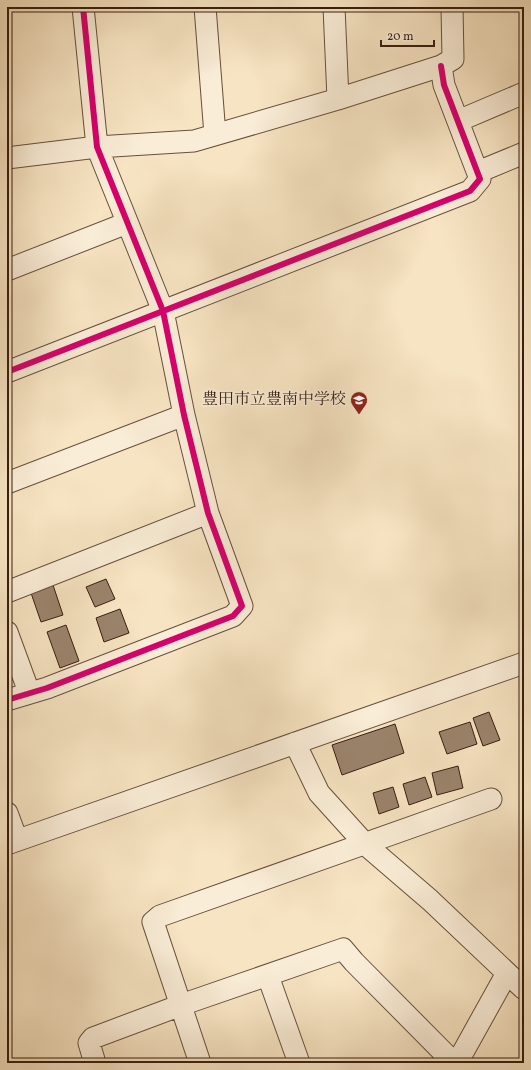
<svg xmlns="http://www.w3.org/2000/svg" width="531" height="1070" font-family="Vollkorn,'Noto Serif JP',serif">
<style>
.building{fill:#9b846d;stroke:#381d10}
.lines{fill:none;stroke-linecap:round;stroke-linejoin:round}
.minor-casing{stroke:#684f3c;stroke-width:23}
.minor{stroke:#faedd7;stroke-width:21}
.cycleway-casing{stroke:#faedd7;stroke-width:8}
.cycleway{stroke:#d6006c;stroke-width:6}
.labels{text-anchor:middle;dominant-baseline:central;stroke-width:3;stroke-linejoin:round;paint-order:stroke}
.poi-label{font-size:16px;fill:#381d10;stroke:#faedd7;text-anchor:end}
</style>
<rect width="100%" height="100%" fill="#f7e4c2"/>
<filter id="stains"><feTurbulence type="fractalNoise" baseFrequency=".005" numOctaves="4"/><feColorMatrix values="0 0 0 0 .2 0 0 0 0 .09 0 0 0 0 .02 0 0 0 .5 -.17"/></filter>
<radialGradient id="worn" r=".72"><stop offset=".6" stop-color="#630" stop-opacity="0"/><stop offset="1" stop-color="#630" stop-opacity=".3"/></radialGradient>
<path class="building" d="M106 579 115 599 95 607 86 587Z
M53 585 63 615 41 622 31 593Z
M120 609 129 633 104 642 96 618Z
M66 625 79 661 60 668 47 632Z
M489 712 500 740 483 746 473 718Z
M470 722 477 744 447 754 439 732Z
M395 724 404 753 342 775 332 745Z
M458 766 463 788 437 795 432 773Z
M425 777 432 797 409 805 403 784Z
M393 787 399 807 379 814 373 793Z"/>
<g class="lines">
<g class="minor-casing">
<path id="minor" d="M205 7 215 135
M334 7 338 99
M458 121 524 93
M7 158 97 147 194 141 338 99 441 66 453 59 452 7
M478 172 524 153
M7 270 127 223
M7 372 470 191 480 179 444 85 441 66
M7 483 184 415
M7 592 208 513
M7 632 29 692
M7 700 47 688 233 616 242 606 208 513 184 415 163 311 97 147 83 7
M295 743 319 793 366 845 430 900 524 989
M7 813 17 840
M7 844 524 663
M268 976 299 1063
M95 1063 89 1043 93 1038 181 1005 343 949 354 962 454 1063
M200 1063 153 922 160 916 491 799
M457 1063 507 973"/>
</g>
<use href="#minor" class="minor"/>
<g class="cycleway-casing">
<path id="cycleway" d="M7 372 470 191 480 179 444 85 441 66
M7 700 47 688 233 616 242 606 208 513 184 415 163 311 97 147 83 7"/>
</g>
<use href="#cycleway" class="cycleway"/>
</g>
<defs>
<g id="school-pin" transform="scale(0.9)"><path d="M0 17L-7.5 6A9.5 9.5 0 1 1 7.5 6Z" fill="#8f2418" stroke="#faedd7"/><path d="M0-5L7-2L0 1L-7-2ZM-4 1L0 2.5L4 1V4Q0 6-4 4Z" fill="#fff"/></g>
</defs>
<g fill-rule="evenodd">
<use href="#school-pin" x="359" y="400"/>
</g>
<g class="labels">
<g class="poi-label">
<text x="346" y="400">豊田市立豊南中学校</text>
</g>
</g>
<rect width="531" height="1070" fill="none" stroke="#f7e4c2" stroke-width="24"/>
<rect x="8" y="8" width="515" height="1054" fill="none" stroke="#381d10" stroke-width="2"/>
<rect x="12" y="12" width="507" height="1046" fill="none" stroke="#381d10"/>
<path d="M381 40v6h53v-6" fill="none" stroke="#381d10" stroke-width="2"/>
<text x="387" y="40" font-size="12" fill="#381d10" stroke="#faedd7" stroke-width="3" paint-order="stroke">20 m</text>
<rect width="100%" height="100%" filter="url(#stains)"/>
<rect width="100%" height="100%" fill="url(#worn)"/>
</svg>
